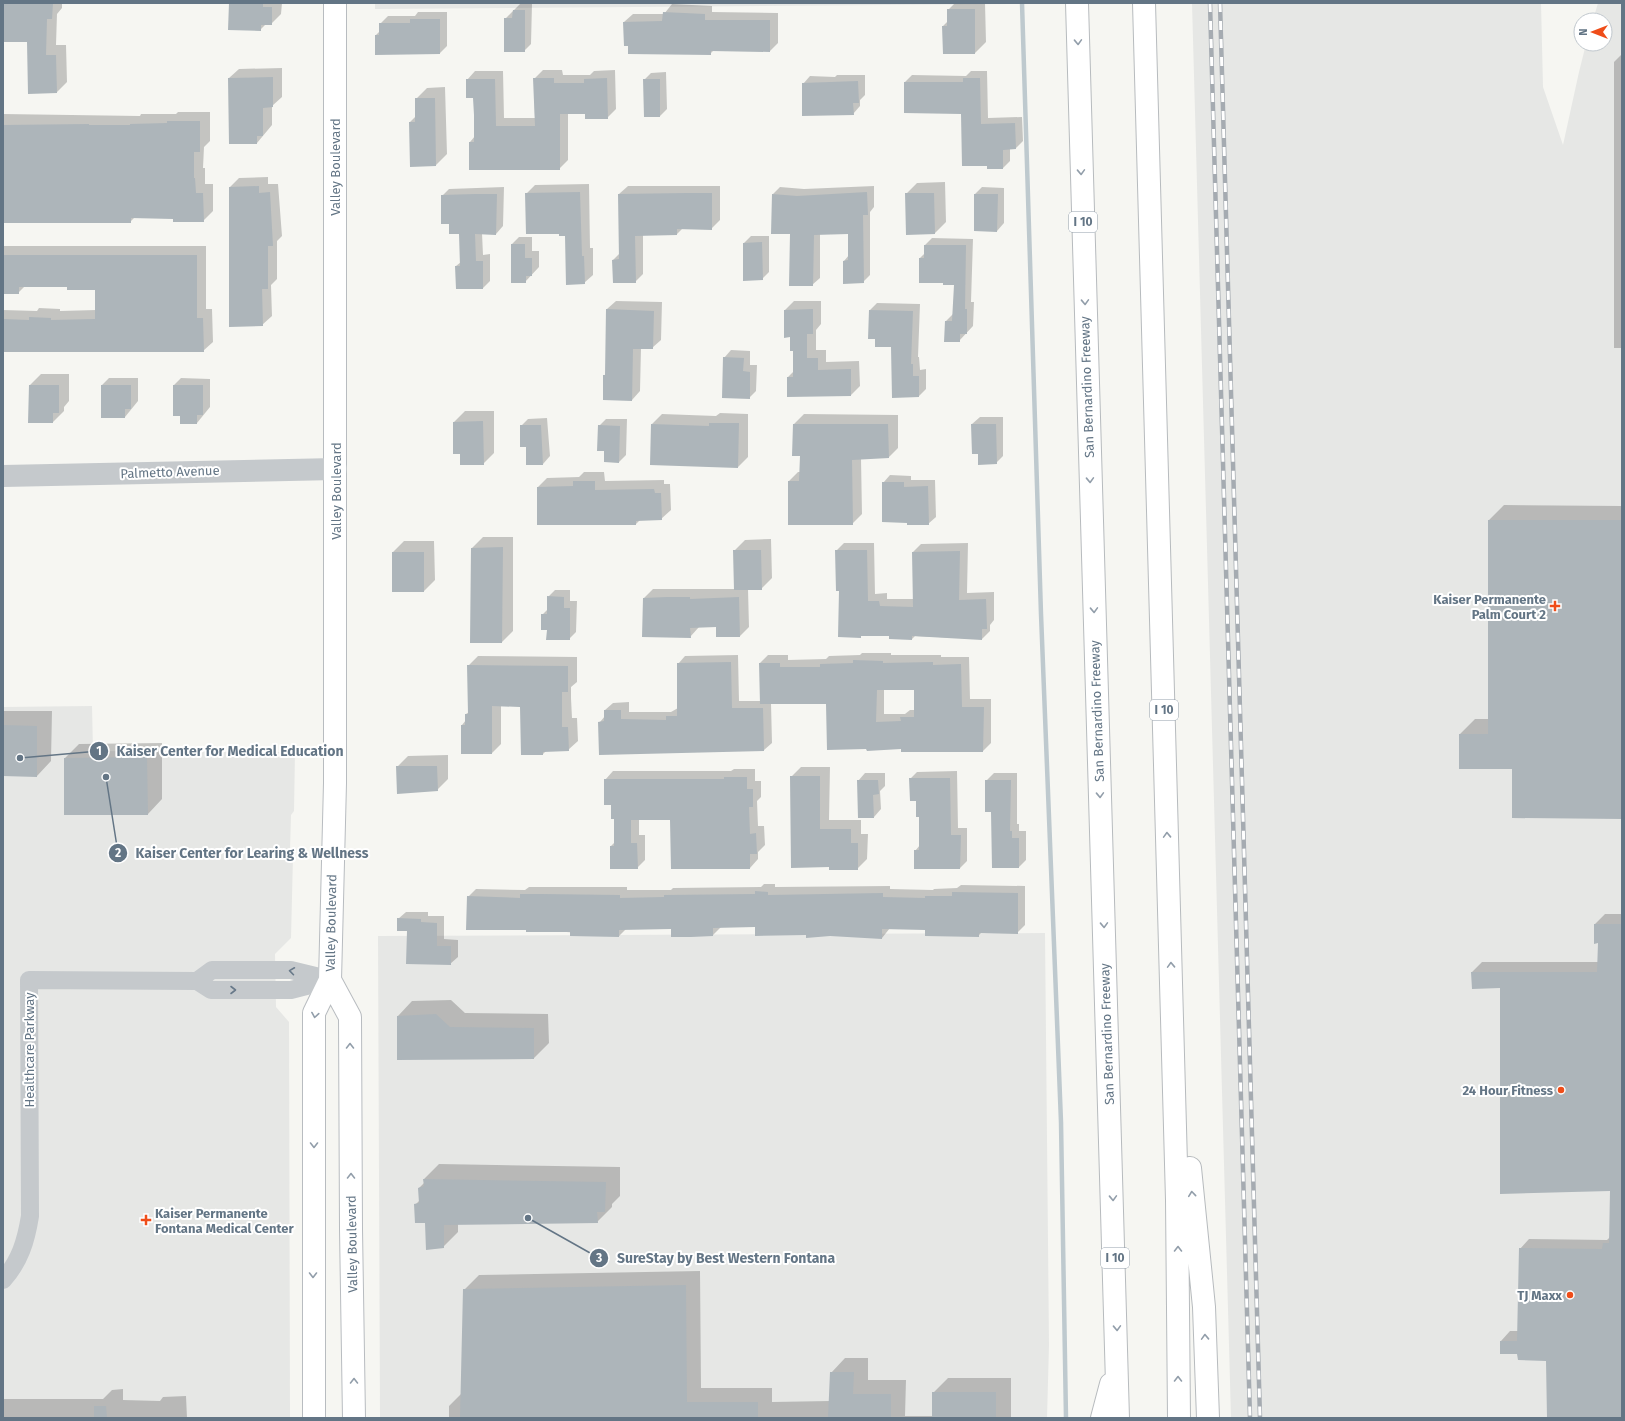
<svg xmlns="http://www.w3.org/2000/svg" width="1625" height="1421" font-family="'Fira Sans',sans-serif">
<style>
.built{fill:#e6e7e5}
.shadow{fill:#0003;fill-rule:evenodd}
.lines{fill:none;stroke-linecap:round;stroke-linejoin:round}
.stream{stroke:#bec9ce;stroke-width:4.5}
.building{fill:#adb5ba;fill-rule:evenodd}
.primary-casing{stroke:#b8bcc0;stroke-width:24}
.motorway-casing{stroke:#b7bbbe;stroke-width:24}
.minor{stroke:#c5c9cc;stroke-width:18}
.tertiary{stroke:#c5c9cc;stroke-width:22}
.primary{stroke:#fff;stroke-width:22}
.motorway{stroke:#fff;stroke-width:22}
.rail-casing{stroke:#a5abb1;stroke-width:4.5}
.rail{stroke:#fff;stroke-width:3;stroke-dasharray:9;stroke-linecap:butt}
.oneway{stroke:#929eaa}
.oneway2{stroke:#687989}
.poi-dot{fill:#ef4d19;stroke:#fff;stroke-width:1.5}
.labels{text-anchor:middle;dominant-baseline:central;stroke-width:4;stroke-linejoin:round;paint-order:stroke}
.shield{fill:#fff;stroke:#929eaa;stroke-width:1}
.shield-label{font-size:12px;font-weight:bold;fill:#637585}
.street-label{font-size:13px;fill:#637585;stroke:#fff}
.poi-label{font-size:13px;font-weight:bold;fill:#637585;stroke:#fff;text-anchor:end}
.leader{fill:none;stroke:#637585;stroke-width:1.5}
.callout-dot{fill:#637585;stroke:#fff;stroke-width:1.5}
.mark-label{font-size:12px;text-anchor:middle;font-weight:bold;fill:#fff}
.callout-label{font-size:14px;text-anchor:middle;font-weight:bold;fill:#637585;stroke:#fff;stroke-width:4;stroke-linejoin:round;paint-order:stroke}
</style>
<rect width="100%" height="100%" fill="#f6f6f2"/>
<path class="built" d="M375 3H1010V4L375 9Z
M1192 3H1541L1543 87 1563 145 1579 72 1586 44H1605V20H1593L1598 3H1622V1418H1231Z
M92 706 93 751 295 752 294 811 291 815 290 850 293 856 291 938 275 954 276 1007 289 1022 290 1418H3V707Z
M1045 933 1049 1345 1047 1418H380L378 936Z"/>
<path class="shadow" d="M3 3H62V8L57 14 56 45H66L67 82 57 92 28 41H3Z
M229 3H282L281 14 271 24H266L260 30 229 29Z
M521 3 532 4 531 44 524 51 505 19Z
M955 3H985L986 42 975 53 943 26 948 21V10Z
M672 4 712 6V12L778 13V43L770 51 714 50 710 54 629 44 624 22 633 14H664Z
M418 12H447V46L440 53 376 35 380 31V24L388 16H415Z
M1622 54V348H1614V62Z
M282 68V97L272 106V125L257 143 229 78 239 69Z
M543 70H562L563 75H590L594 71 615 70 616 109 607 118 586 113H568V160L559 169 470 142 475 136 474 97 467 80 475 71H503L504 118H535L534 79Z
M971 71H987L988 118 1022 117 1023 141 1016 148H1010V161L1003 168 988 165 962 113 905 82 912 75 966 76Z
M666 72 667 109 660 116 644 80 651 73Z
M837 75H865V95L860 100V106L853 114 803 84 810 76 835 77Z
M445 87 447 154 436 165 410 122 416 116V99L427 88Z
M178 112H210V141L204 147 203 168H205V184H213V211L203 221 174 218 135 217 130 222 3 221V114L140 116 141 114H176Z
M268 177V184H278L282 236 277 241V279L271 285 272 316 262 325 230 187 239 178Z
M945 182 946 222 935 233 907 234 906 194 917 183Z
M589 184 590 248H593V275L584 283 566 235 560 233 526 194 535 185Z
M628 186H720V220L711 229 683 228 677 234 643 235V274L635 282 613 260 620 253 619 194Z
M874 186V207L870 212V275L863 282 844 261 849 255V233L820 234V278L812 285 791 233 773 194 780 187 804 189Z
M504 187 503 226 496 234 482 233 483 255 490 254V281L483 288 456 266 461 262 460 233 450 223 442 196 449 189Z
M982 187 1004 188V223L997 231 975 194Z
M751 236H769V272L762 279 744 243Z
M519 237H532V251H539V267L525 282 512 244Z
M932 238 973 239 971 302H974L973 326 959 341 946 321 953 314 955 284 920 258 925 253V245Z
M3 246H206V309H212L213 342 203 351 3 352V310L37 311 39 308 60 309V311L96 310V289L68 286H25L18 293H3Z
M616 301 662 302 661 340 652 348H641L640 391 632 400 604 376 606 373 607 309Z
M794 301H821V324L816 330V350H826V362L859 361 860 386 851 395 788 377 794 371V350L785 310Z
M877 303 920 304 918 357H919L920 370 926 369V389L919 396 892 346 870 310Z
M731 350 750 351V365H757L756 391 749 398 724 358Z
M41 374H69V401L64 407V411L53 422H30V385Z
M109 378H138V401L125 417H102V385Z
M181 378 210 379V407L197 423 181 415 174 385Z
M465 411H494V453L483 464 461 453 454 422Z
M720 413 748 414V457L738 467 652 424 662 414 716 416Z
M804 414 898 415V448L889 457 861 458 862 514 852 524 789 481 798 472H801V456L793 455 794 424Z
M980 417H1003V456L996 463 979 453 972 424Z
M547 418 550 456 543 464 527 446 521 426 528 419Z
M606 419H627L626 455 619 462 605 450 599 426Z
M584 472H604L605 481 664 480V484H670L671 510 661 519 640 520 636 524 538 487 547 478 579 477Z
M890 475 911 476V480H935L936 517 928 524 883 483Z
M1504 505 1622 506V818L1513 768 1460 734 1475 719H1489V520Z
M483 537H513V631L502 642 472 548Z
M771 539 772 578 761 589H748L749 627 740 636H717V626L699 627 690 637 644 598 653 589H735L734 551 745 540Z
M404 541H434L435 580 424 591 393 552Z
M844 543H874L875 594 887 593V599H914L913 552 921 544 968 543 967 593 994 592V620L990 625V631L982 639 915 636 912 639 890 635H862L860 637 840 590 836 551Z
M555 590H570V601H577L576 632 569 639 548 629 542 615 548 609V597Z
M862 653H891V655H941V657H969L970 699H991V743L983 751 902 748 827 703H771L772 743 764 750 600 754V722L605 716V710L613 703 629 702V712H671L678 708V664L685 656 738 655 739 701H761L760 663 768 655H788V660L826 659 829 656 860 655ZM884 689H915V710H910L905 714H884Z
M478 656 577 657V682L571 687V698L572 718H577L578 741 568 750 546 751 543 754 521 706 501 705V744L492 753 462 725 466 720V714L469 712 468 666Z
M3 711H52L51 761 37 776 3 775Z
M162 743V799L148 814 65 758 79 744Z
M448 755V779L437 790 397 767 408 756Z
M801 767H830L829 820H861V834H868L867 859 857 869H830L791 777Z
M734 769H755V781H761V797L757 801 758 826H764L765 845 758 852V859L750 868 671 819H639V835H645V860L637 868 611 846 615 842V818L605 780 613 771H731Z
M957 771 958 828H967V861L960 868 915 851 920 845V816L910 779 917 772Z
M865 773H885V786L880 791 881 809 874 817 858 781Z
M994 773H1017V824H1019V831H1026V860L1019 867 992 811 986 781Z
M764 884H775V887L890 886V889L933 890 934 889 957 888 961 885 1025 886V925L1017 933 982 932 978 936 926 929 890 928 882 938 807 934 756 926 721 927 713 935 672 928 626 929 619 936 527 929 468 897 476 889 525 890 529 887H627V890H671L673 888 761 887Z
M406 912H428V916H444V939L458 940V957L450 964 408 930 398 919Z
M1605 914H1622V1418H1548L1547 1360 1518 1354 1501 1353V1341L1510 1331H1518L1520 1249 1529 1239 1607 1240 1610 1237 1611 1190 1501 987 1472 972 1482 962H1599V942L1595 924Z
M451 1000 465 1013 548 1014 549 1043 534 1058 398 1059V1016L412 1001Z
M439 1164 620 1167V1196L612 1204V1207L597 1222 458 1224V1232L443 1247 415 1205 420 1200 419 1188 424 1183V1179Z
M700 1271 701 1388H772V1402L830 1401 831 1373 845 1358H868V1380H906L905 1416H933V1393L948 1378H1011V1418H449V1406L462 1393 464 1290 479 1275Z
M123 1389V1400L160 1401 163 1397 186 1396 187 1418H3V1399H103L112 1390Z"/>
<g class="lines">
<path class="stream" d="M1022 3 1041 614 1061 1122 1066 1418"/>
</g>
<path class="building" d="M3 3H53L52 19H47L46 55H56L57 93 28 94 27 42H3Z
M229 3H263V7H272V25H261V31L228 30Z
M947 9H975V54H943L942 26H947Z
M513 10H525V52H504V18H512Z
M663 12 705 14V20H770V52L711 51V55L628 54V46H624L623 22 662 21Z
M410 19H440V54L375 55V35H379V23H410Z
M273 77V107L263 108V136H257V144H229L228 78Z
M533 78H554V83H584V79L607 78 608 119H585V114H560V170H469V142H474V115L473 98H466V79H495L496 126H535Z
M963 78H980L981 124 1015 123 1016 149 1003 150V169H987V166H962L961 114 904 113V82H963Z
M643 79H660V117H644Z
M858 81 859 103H853L854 115 802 116V83Z
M415 98H435L436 166 410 167 409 122H415Z
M167 121H200V152H194V178H195L196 193H203L204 222H173V219L131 218V223H3V125L89 124V125H130V124L167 123Z
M259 186V193L270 192 273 246H268V289H262L263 326 229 327V187Z
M580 192 582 256H584L585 284 566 285 565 236H559V234H526L525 193Z
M867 192 868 215H863L864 283 843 284V261L848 260V234L814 235 813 286H789L790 234H771L772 194 797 196Z
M687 193H712V230L677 229V235L635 236 636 283H613L612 260 619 259 618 194Z
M905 193H934L935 234 906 235Z
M475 194H497L496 235 475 234 476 261H483V289H456L455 266H460L459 234H449V224H441V195Z
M974 194H998L997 232 974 231Z
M762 242 763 280 743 281V243Z
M511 244H525V258H532V276H526V283H511Z
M924 245H966L965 309H967V334H960V342H944L945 321H952L954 285H943V283H919V258H924Z
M3 255H197V318H203L204 352H3V319L29 320V317L51 318V320L95 319V290H67V287H19V294H3Z
M606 309 654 311 653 349H633L632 401 603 400V375H605Z
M813 309V334H807V358H818V370L851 369V396L787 397V377H793V351H790V337L784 338V310Z
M869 310 913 311 911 364H913V376H919V397L892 398 891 347H875V339H868Z
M723 357 744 358 743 371 750 372V399L722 398Z
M29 385H59V413H53V423H28Z
M101 385H131V409H125V418H101Z
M173 385H203V415H197V424H180V416H173Z
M483 421 484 465H460V454H453V422Z
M709 423H739L738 468 650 465 651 424 709 426Z
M793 424H888L889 458 852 460 853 525H788V481H799L800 456H792Z
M971 424H996L997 464 978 465V454H972Z
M520 425H541L543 465H526V447H520Z
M598 425 620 426 619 463 604 462V451H597Z
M573 481H595V490L654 489 655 493H661L662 520 636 521V525H537V487L573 486Z
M882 482H904V487L928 486 929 525H907V523L882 522Z
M1488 520H1622V819L1512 818V769H1459V734H1488Z
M503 547 502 643H470L471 548Z
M733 550H761L762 590H734Z
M835 550H867L868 601H879L880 606 913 607 912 552 960 551 959 600 986 599 987 629H982V640L912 636V640L889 639V636H861V638L838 637 839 591H836Z
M392 552H424V592H392Z
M547 596 564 597V608H570V640H546L547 630H541V614H547Z
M667 597H690V599L739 597 740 637H716V627L690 628 691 638 642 637 643 598Z
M853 660 883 661V663L933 662V665L961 664 962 707H984L983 752H901V749L867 751 866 749 827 750 826 704H760L759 663H780V667H820V664L853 663ZM877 690H914V717H900L901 721 876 722Z
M731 662 732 708H763L764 751 599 755 598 722 604 721V710H621V719L666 720V716H677V663Z
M467 665 568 666V692H562V727H568L569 751 543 752V755H521L520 707 492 706V754H461V725H465V714H468Z
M3 725 37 726V777L3 776Z
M147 757 148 815H64V758Z
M396 766H437L438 791 397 794Z
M790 776H820V829H851V843H858V870H829V867L791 868Z
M724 777H747V789H753V807H749L750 834 756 833 757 854H750V869H671L670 820H631V843H637L638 869H610V846H614V819H611V805H604V779H724Z
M909 778H950L951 835H961L960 869H914V850H919V817H916V801H910Z
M857 780H878L879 794 873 795 874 818H858Z
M985 780H1011L1010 831H1012V838H1019V868H992L991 812H985Z
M755 891 768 892V895L883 893V897L925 898V896H952V892L1018 893V934L979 933V937L925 936V930L882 929V939L830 936 806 938V935L755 936V927L713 928V936L691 937H671V929L619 930V937L570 936V932H526V930H466L467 896 520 898V894H541L620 895V898L664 897V895L755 894Z
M397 918 421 919V922L437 923V946H451V965L406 964 407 931H397Z
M1594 924H1622V1418H1547L1546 1361 1518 1360 1517 1354H1500V1341H1517L1519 1248 1602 1249 1603 1243H1609L1610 1191 1500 1194V988L1472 989 1471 972H1597L1598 943 1594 944Z
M436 1014 450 1027 534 1028V1059L397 1060V1016Z
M423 1179 606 1182 605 1212H597L598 1223 444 1225V1248L426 1250 425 1223H415L414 1204 419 1203 418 1188 424 1186Z
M686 1285 687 1402H758V1418H460L463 1289Z
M830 1372H854L853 1394H891V1418H828Z
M932 1392H996V1418H932Z
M94 1406H106L107 1418H94Z"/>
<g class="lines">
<g class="primary-casing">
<path id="primary" d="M330 980 350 1017 351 1229 354 1418
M314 1418V1013L330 980 335 783V3"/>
</g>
<g class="motorway-casing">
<path id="motorway" d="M1077 3 1118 1418
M1144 3 1177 1200 1179 1418
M1190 1168 1204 1307 1208 1418
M1102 1418 1111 1384"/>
</g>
<path class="minor" d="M197 981 212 970H291L328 979
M3 1280C20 1261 26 1241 30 1216L29 980 197 981 211 990H291L330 980"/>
<path class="tertiary" d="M3 476 336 469"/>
<use href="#primary" class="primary"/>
<use href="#motorway" class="motorway"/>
<g class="rail-casing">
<path id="rail" d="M1210 3 1250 1418
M1220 3 1260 1418"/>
</g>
<use href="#rail" class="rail"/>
</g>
<defs><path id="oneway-chevron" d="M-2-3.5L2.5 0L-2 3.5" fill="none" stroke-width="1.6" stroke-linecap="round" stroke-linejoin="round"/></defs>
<g class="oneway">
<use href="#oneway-chevron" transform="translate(1078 42) rotate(88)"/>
<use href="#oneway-chevron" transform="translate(1081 172) rotate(88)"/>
<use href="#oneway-chevron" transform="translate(1085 302) rotate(88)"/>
<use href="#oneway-chevron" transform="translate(1090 480) rotate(88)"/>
<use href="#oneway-chevron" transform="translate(1094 610) rotate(88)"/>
<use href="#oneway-chevron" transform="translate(1100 795) rotate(88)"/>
<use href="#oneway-chevron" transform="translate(1167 835) rotate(-92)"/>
<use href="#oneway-chevron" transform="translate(1104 925) rotate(88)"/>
<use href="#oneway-chevron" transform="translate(1171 965) rotate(-92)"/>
<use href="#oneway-chevron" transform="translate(315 1015) rotate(99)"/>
<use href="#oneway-chevron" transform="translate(350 1046) rotate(-90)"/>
<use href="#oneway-chevron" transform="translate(314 1145) rotate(90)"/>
<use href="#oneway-chevron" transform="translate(351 1176) rotate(-90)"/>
<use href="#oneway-chevron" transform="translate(1192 1194) rotate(-96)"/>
<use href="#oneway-chevron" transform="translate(1113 1198) rotate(88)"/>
<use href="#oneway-chevron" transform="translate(1178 1249) rotate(-90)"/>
<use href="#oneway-chevron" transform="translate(313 1275) rotate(90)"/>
<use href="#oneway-chevron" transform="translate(1117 1328) rotate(88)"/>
<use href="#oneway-chevron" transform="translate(1205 1337) rotate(-92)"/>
<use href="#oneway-chevron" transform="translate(1178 1379) rotate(-90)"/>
<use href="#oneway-chevron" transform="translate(354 1381) rotate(-90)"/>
</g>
<g class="oneway2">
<use href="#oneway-chevron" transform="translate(292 971) rotate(-172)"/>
<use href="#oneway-chevron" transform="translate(233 990)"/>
</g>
<g class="poi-dot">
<path d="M1553 600h4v4h4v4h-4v4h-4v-4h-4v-4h4z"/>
<circle cx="1561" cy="1090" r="4"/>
<path d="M144 1214h4v4h4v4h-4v4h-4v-4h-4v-4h4z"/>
<circle cx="1570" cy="1295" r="4"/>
</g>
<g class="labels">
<g class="shield">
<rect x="1069" y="212" width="28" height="20" rx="3"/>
<rect x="1150" y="700" width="28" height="20" rx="3"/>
<rect x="1101" y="1248" width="28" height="20" rx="3"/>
</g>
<g class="shield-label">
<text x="1083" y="222">I 10</text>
<text x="1164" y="710">I 10</text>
<text x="1115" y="1258">I 10</text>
</g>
<g class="street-label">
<text transform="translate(335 167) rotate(-90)">Valley Boulevard</text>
<text transform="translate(1087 387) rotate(-92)">San Bernardino Freeway</text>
<text transform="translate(170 472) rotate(-2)">Palmetto Avenue</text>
<text transform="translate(336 491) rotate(-90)">Valley Boulevard</text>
<text transform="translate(1097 711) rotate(-92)">San Bernardino Freeway</text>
<text transform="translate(331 923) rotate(-89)">Valley Boulevard</text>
<text transform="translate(1107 1034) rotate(-92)">San Bernardino Freeway</text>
<text transform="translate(29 1050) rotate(-90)">Healthcare Parkway</text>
<text transform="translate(352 1244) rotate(-91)">Valley Boulevard</text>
</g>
<g class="poi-label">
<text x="1546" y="599">Kaiser Permanente<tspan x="1546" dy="15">Palm Court 2</tspan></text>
<text x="1553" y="1090">24 Hour Fitness</text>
<text x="155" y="1213" text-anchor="start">Kaiser Permanente<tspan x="155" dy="15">Fontana Medical Center</tspan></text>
<text x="1562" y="1295">TJ Maxx</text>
</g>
</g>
<path class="leader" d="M20 758L99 751M106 777L118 853M528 1218L599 1258"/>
<g class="callout-dot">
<circle cx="20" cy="758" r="4"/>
<circle cx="106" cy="777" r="4"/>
<circle cx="528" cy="1218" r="4"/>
<circle cx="99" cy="751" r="10"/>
<circle cx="118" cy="853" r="10"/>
<circle cx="599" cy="1258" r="10"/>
</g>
<g class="mark-label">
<text x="99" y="755">1</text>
<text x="118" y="857">2</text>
<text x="599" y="1262">3</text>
</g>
<g class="callout-label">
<text x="230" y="756">Kaiser Center for Medical Education</text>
<text x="252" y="858">Kaiser Center for Learing &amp; Wellness</text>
<text x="726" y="1263">SureStay by Best Western Fontana</text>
</g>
<rect width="1625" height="1421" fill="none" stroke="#637585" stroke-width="8"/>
<g transform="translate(1593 32) rotate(270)"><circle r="19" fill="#ffffff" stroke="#c1c8ce"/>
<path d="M0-3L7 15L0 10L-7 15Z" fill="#ef4d19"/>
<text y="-6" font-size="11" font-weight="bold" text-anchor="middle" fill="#637585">N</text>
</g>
</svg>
